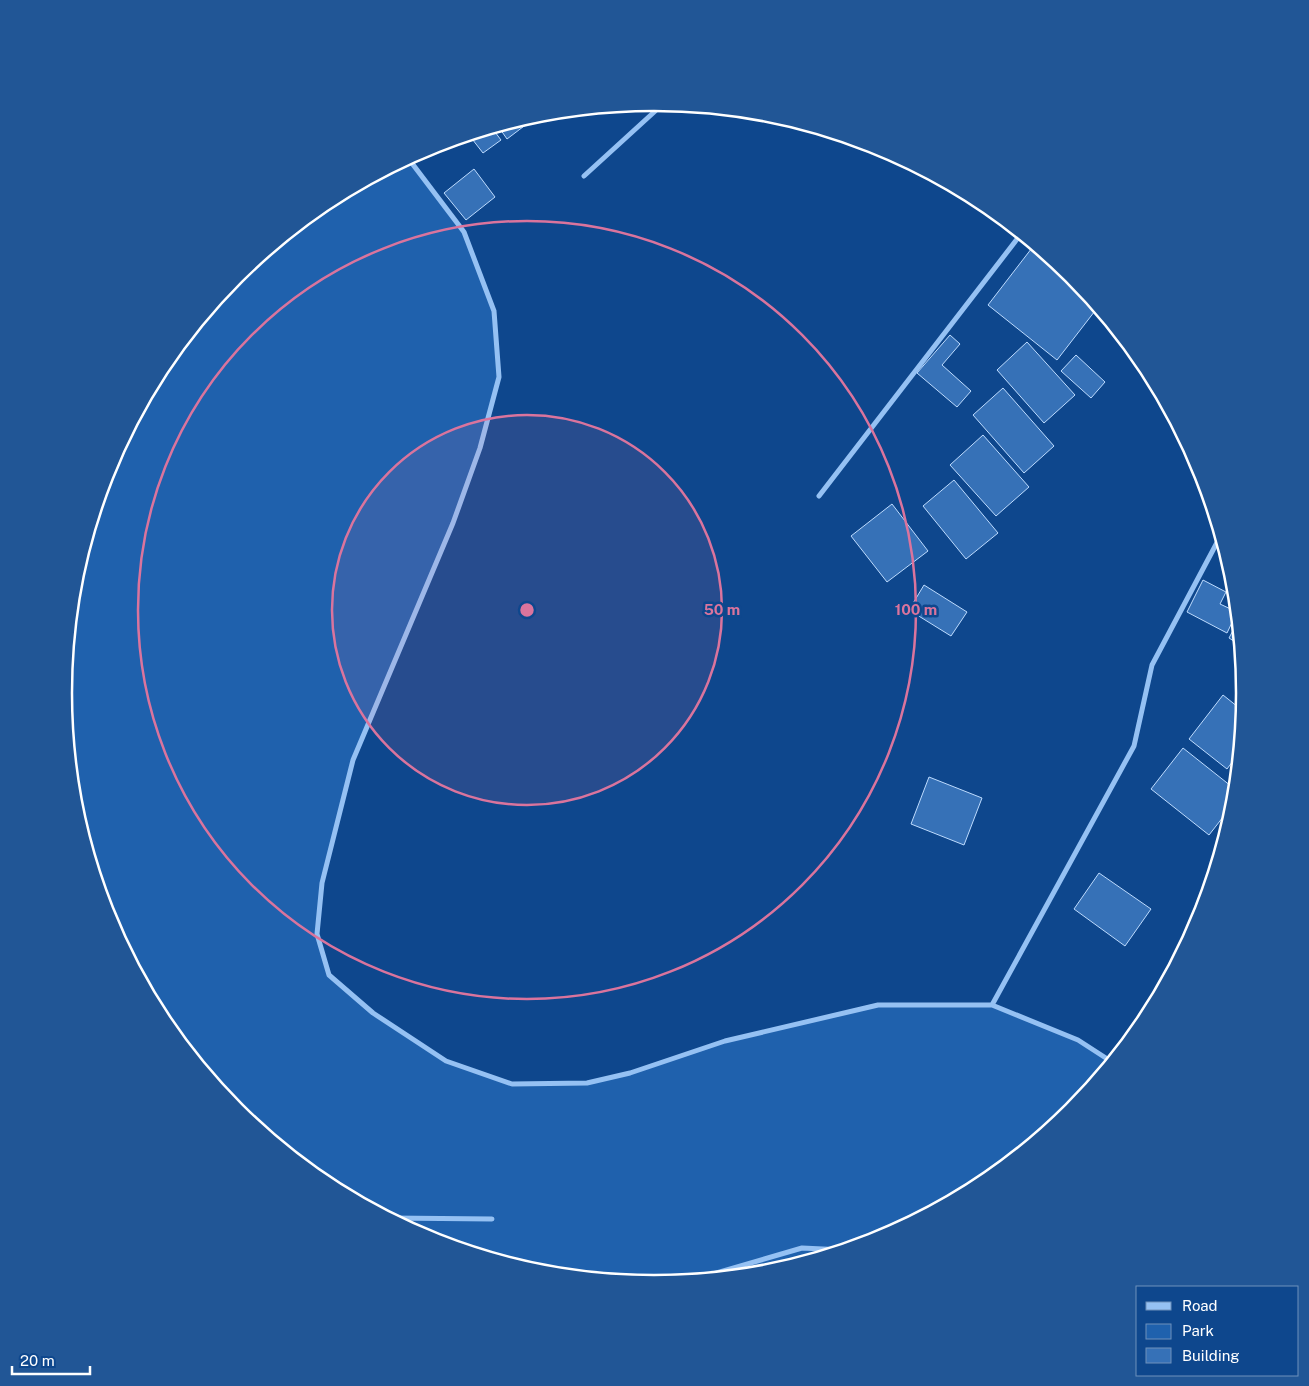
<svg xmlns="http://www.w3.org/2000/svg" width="1309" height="1386" font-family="'Public Sans',sans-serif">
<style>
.green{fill:#1f61ad}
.building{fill:#3671b7;stroke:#bddbfe}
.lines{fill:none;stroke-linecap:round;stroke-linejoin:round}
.street{stroke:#95c1f3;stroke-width:5}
.ring{fill:none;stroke:#da749d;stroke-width:2.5}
.rim{fill:none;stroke:#fff;stroke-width:2.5}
.centre{fill:#da749d;stroke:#0e478d;stroke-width:2.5}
.ring-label{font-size:15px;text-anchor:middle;font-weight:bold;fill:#da749d;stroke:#0e478d;stroke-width:5;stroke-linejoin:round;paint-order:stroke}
</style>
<rect width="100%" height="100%" fill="#0e478d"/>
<path class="green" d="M408 158 464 232 494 311 499 377 480 448 453 523 353 760 322 883 317 934 329 975 373 1013 446 1061 512 1084 588 1083 630 1073 725 1041 878 1005H992L1078 1040 1112 1062 1072 1111 982 1184 880 1239 769 1272 654 1284 539 1272 428 1239 326 1184 237 1111 163 1021 109 919 75 808 64 693 75 577 109 467 163 365 237 275 327 202Z"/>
<path class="building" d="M540 114 507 139 498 126Z
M492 128 501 140 483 153 469 135Z
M474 169 495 197 466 220 444 193Z
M1035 244 1072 275 1098 307 1057 360 988 305Z
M950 335 960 344 942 365 971 391 957 407 917 373Z
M1027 342 1075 395 1044 423 997 370Z
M1076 355 1105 382 1091 398 1061 371Z
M1003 388 1054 446 1024 473 973 415Z
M983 435 1029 487 996 516 950 465Z
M954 480 998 533 966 559 923 506Z
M892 504 928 551 887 582 851 536Z
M1203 580 1226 592 1220 604 1237 612 1227 633 1187 612Z
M924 585 967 612 951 636 909 610Z
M1238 621 1240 645 1229 638Z
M1223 695 1243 711 1239 753 1227 769 1189 739Z
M1183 748 1236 790 1234 803 1209 835 1151 789Z
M929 777 982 798 964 845 911 824Z
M1099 873 1151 909 1125 946 1074 909Z"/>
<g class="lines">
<path class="street" d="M408 158 464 232 494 311 499 377 480 448 453 523 353 760 322 883 317 934 329 975 373 1013 446 1061 512 1084 587 1083 630 1073 725 1041 878 1005H992L1078 1040 1112 1062
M584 176 664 103
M819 496 1021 234
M992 1005 1134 746 1152 665 1221 535
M390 1218 492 1219
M699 1278 802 1248 844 1250"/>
</g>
<circle cx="527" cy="610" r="195" fill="#da749d" fill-opacity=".12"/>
<g class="ring">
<circle cx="527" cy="610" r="195"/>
<circle cx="527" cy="610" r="389"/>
</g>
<path d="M0 0H1309V1386H0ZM72 693a582 582 0 1 1 1164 0a582 582 0 1 1-1164 0Z" fill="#215696" fill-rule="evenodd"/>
<path class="rim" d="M72 693a582 582 0 1 1 1164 0a582 582 0 1 1-1164 0Z"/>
<circle cx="527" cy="610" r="8" class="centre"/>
<g class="ring-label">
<text x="722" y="615">50 m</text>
<text x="916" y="615">100 m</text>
</g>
<rect x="1136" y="1286" width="162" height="90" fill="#0e478d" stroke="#6e91bb"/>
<rect x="1146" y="1302" width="25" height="8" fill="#95c1f3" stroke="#6e91bb"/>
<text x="1182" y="1311" font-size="15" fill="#ffffff">Road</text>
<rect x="1146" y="1324" width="25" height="15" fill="#1f61ad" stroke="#6e91bb"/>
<text x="1182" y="1336" font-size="15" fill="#ffffff">Park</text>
<rect x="1146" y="1348" width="25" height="15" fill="#3671b7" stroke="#6e91bb"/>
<text x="1182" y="1361" font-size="15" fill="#ffffff">Building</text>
<path d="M12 1366v8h78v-8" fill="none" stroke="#ffffff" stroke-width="2.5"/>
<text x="20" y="1366" font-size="15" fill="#ffffff" stroke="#0e478d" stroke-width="4" paint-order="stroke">20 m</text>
</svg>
